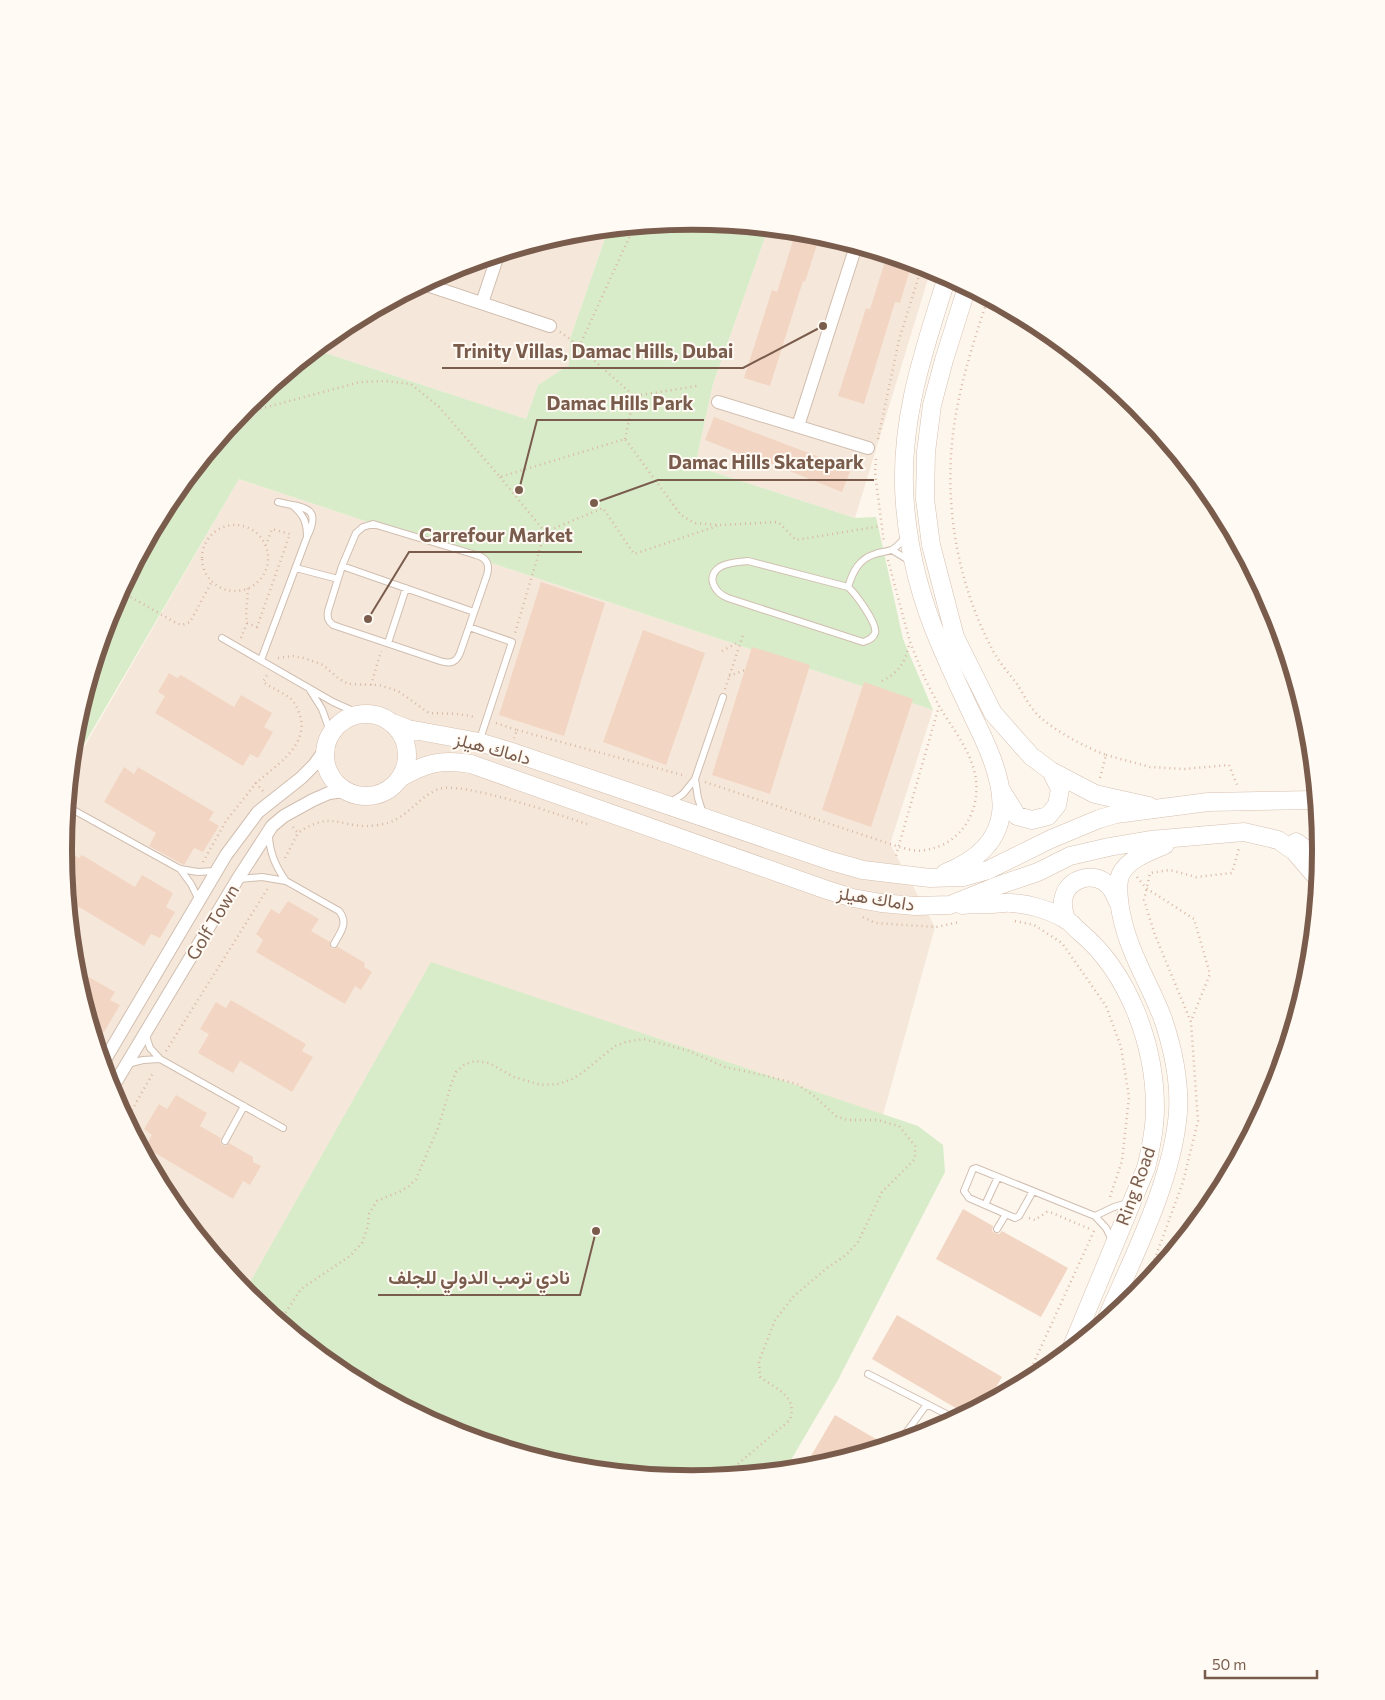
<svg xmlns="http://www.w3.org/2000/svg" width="1385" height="1700" font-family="Commissioner,Vazirmatn,sans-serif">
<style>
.residential{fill:#f5e8da}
.green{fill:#d8ecc9}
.building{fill:#f3d5c3}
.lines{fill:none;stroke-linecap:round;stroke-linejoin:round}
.lane-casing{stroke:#d1beb0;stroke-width:8}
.street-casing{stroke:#d1beb0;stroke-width:14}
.secondary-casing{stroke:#d6c0b0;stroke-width:19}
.path{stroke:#d9b8a5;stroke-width:2.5;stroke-dasharray:1 4;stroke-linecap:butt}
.lane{stroke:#fff;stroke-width:6}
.street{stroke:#fff;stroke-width:12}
.secondary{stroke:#fff;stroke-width:18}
.labels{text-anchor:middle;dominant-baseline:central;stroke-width:4;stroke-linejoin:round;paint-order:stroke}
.street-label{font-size:18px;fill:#7a5c4d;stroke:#fffaf3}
.rim{fill:none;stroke:#7a5c4d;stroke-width:6}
.leader{fill:none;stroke:#7a5c4d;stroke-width:2}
.callout-dot{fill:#7a5c4d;stroke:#fffaf3;stroke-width:2}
.callout-label{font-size:19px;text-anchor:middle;font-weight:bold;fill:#7a5c4d;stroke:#fffaf3;stroke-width:4;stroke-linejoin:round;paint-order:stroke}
</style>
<rect width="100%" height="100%" fill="#fdf6ec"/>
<path class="residential" d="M768 229 815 233 931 269 855 518 695 466 713 384Z
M608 230 570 339 569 365 538 385 526 419 316 350 343 327 452 269 570 233Z
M239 479 933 710 890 844 935 927 883 1115 431 963 245 1291 170 1199 112 1090 76 972 64 850 72 768Z"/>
<path class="green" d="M693 221 768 229 713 384 695 466 855 518 876 517 903 639 933 710 239 479 72 765 76 727 112 609 170 500 248 405 316 350 526 419 538 385 569 365 570 339 608 230Z
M431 962 918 1126 943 1145 945 1172 838 1380 785 1470 692 1479 570 1467 452 1431 343 1373 245 1291Z"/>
<path class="building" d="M796 231 820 235 805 282 803 281 770 386 744 378 772 290 777 292Z
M887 255 912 263 900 303 895 302 864 404 838 396 866 308 870 309Z
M714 417 851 469 842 492 767 462 766 464 705 440Z
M541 582 605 603 564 736 499 715Z
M643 630 705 653 666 765 603 742Z
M752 647 810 665 770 794 712 775Z
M169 673 177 678 181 675 234 707 241 695 272 713 264 727 273 732 258 758 250 754 243 766 155 713 165 696 158 692Z
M864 682 913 699 871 827 822 810Z
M124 767 134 774 138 767 214 812 209 820 219 826 203 852 194 848 184 865 182 864 149 846 156 833 104 802Z
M71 853 79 858 82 855 135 887 142 875 173 893 166 907 175 912 160 938 151 934 144 946 69 901 65 863Z
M288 901 319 919 311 931 330 942 331 948 334 949 338 947 365 963 364 967 372 972 361 990 355 986 345 1004 256 952 263 940 256 934 271 909 279 914Z
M75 969 115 992 110 1000 120 1005 104 1032 92 1026Z
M231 1000 306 1044 302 1051 313 1057 292 1092 240 1061 233 1073 198 1053 209 1034 200 1029 216 1002 226 1008Z
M176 1095 207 1113 200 1126 221 1138 220 1142 222 1145 226 1146 229 1143 253 1157V1162L261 1166 250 1185 243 1181 233 1199 145 1147 152 1135 144 1129 159 1104 167 1109Z
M963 1209 993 1226 992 1231 995 1233 999 1234 1002 1231 1068 1268 1041 1317 936 1259Z
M897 1315 1002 1377 988 1401 966 1414 872 1359Z
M835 1415 886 1445 817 1466 808 1461Z"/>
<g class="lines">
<g class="lane-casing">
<path id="lane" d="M293 506C304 515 307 523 307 537
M373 524 476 555C487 558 490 564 487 575L460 653C456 663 450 664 440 661L333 625C328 621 327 618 328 611L342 566 356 533 363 527Z
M892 550 910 561
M748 561 848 587C855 593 878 624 875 633 873 639 868 640 863 642L728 598C715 593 705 577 720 567 728 562 739 562 748 561Z
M342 566 474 612
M296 568 338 579
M848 587C853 571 859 559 875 554 880 552 886 552 891 550 897 548 902 541 906 536
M469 627 512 642 479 742
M222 638 333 702 360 714
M388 643 406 588
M261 660 307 537C323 505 302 508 278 502
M310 690 322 709 331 734
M695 779 698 798 703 814
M671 802 683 794 695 779 723 697
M68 807 180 869 198 872 215 871
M269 834C269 852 275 866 286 881
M180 869 191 884 199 900
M239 879 262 877 286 881 339 911C349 923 340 933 334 944
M145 1033 150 1048 160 1059 283 1128
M127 1064 143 1060 160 1059
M225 1141 244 1106
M1033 1191 1019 1216 1015 1218 969 1198 964 1191 973 1169 976 1168 1095 1216 1106 1228 1113 1242
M985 1205 998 1177
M1095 1216 1114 1207 1128 1203
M997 1229 1006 1214
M868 1374 956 1419
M900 1441 927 1404"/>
</g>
<g class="street-casing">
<path id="street" d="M424 284 550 326
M482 303 498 255
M718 402 868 448
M798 426 856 246
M103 1063 226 855 258 812 301 778 314 765 325 750
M111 1090 237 880 272 826 284 816 313 800 329 793 345 791"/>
</g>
<g class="secondary-casing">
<path id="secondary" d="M967 287 944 360 932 405 926 452 925 499 931 545 955 637 993 713 1031 756 1051 771 1095 794 1149 806
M325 755a41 41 0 1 1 82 0a41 41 0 1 1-82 0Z
M390 722 408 729 479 742 509 751 831 861 863 870 930 878 963 877 988 870 1051 839 1099 819 1116 814 1208 802 1316 800
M400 778C426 763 441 759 471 764L827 890 853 898 881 903 915 906 950 905 997 886 1038 872 1070 856 1109 847 1150 840 1244 832 1278 840 1294 851 1318 879
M1001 790 1017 816 1032 820 1048 816 1057 805 1060 789 1051 771
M1296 842 1316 856 1321 857
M945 873C1021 843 1008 788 978 727 965 700 952 672 940 644 921 600 909 553 905 505 898 425 923 352 947 277
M962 905C972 904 982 904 992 904 999 904 1005 902 1011 903 1029 904 1050 910 1065 919 1071 922 1075 928 1080 932 1129 973 1155 1045 1155 1108 1155 1128 1151 1148 1146 1168L1071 1349
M1066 920C1064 912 1061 904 1064 896 1069 879 1091 872 1106 883 1112 887 1115 895 1118 902
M1106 1320C1133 1257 1173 1180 1178 1112 1180 1080 1173 1049 1163 1019 1149 982 1129 954 1121 913 1119 902 1117 891 1119 880 1122 861 1150 851 1165 845"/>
</g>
<path class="path" d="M988 298C971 349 954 402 951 456 947 521 961 589 991 647 997 660 1008 672 1017 684 1024 695 1031 710 1041 718 1059 733 1085 747 1106 755L1100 778
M560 332 570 339 634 396 697 386
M579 347 634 227
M241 414 360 382 386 381 411 384 439 407 500 477 625 439 681 515 694 523 720 525 778 522 796 540 881 526
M625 439 634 396
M878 439 899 340 922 266
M876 459 875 473 884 543
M500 477 545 532 515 633
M202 558a33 33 0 1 1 66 0a33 33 0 1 1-66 0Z
M545 532 603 508 634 554 717 526
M888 560 910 642 925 679 939 706 895 859
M122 592 176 623 182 625 190 622 212 581
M111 610 188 478
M247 623 257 627 290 534 272 529 266 545
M241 638 247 623 246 616 248 588
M722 651 739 642
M278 658 293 656 304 658 323 665 338 678 348 684 379 685 398 691 429 713 458 714 476 717
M729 676 745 670
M882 681C899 672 906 662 909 644
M371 685 381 651
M725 689 743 635
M496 723 517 730 514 738
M517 730 686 776
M1106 755 1150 767 1184 769 1229 765 1238 787
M705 782 899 847C907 849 916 852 925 850 963 845 984 806 974 770 968 747 951 726 939 706
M263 791 256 783C275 766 306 748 301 719 299 712 296 703 290 698 282 692 272 688 263 682L267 675
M293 827 298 833C333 808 343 831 378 825 408 821 415 798 439 789 463 781 559 815 587 824
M285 858 298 833
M203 862 226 821 256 783
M1137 877 1146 888 1194 919 1210 974 1191 1021
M863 917 875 923 936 927 960 922
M1015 921 1034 925 1062 943 1106 1006 1121 1047 1129 1097 1122 1161 1110 1197
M166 1051 268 888
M127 1119 154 1071
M1029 1218 1035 1220 1047 1212H1050L1092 1230
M1146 1283 1183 1182 1198 1121 1191 1022 1155 935 1144 900 1150 873 1170 870 1196 877 1232 873 1239 848
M280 1321 301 1289 350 1256 362 1243 368 1226 369 1214 377 1201 401 1191 409 1186 416 1179 438 1128 451 1085 456 1072 465 1064 475 1061 489 1063 514 1077 541 1085 559 1084 572 1079 582 1073 615 1046 626 1042 644 1039 689 1051 725 1067 767 1076 797 1084 814 1096 836 1116 847 1120H877L899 1126 915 1146V1159L882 1192 858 1242 846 1255 827 1268 794 1296 775 1320 759 1361 760 1377C776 1389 798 1396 790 1420L739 1463 729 1475
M1025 1382 1094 1231"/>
<use href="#lane" class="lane"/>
<use href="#street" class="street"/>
<use href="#secondary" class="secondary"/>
</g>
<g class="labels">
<g class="street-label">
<text transform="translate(493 748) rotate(15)">داماك هيلز</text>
<text transform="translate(876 898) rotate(9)">داماك هيلز</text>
<text transform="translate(212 922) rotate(-59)">Golf Town</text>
<text transform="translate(1135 1186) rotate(-70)">Ring Road</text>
</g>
</g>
<path d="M0 0H1385V1700H0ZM72 850a620 620 0 1 1 1240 0a620 620 0 1 1-1240 0Z" fill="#fffaf3" fill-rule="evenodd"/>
<path class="rim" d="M72 850a620 620 0 1 1 1240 0a620 620 0 1 1-1240 0Z"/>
<path class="leader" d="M823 326L743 368H442M519 490L537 420H704M594 503L658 480H874M368 619L409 552H582M596 1231L580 1295H378"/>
<g class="callout-dot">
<circle cx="823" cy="326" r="5"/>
<circle cx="519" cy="490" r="5"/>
<circle cx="594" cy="503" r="5"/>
<circle cx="368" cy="619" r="5"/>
<circle cx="596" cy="1231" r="5"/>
</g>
<g class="callout-label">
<text x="593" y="358">Trinity Villas, Damac Hills, Dubai</text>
<text x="620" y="410">Damac Hills Park</text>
<text x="766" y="469">Damac Hills Skatepark</text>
<text x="496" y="542">Carrefour Market</text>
<text x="479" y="1284">نادي ترمب الدولي للجلف</text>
</g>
<path d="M1205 1670v8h112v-8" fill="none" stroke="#7a5c4d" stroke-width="2.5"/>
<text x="1212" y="1670" font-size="15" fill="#7a5c4d" stroke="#fffaf3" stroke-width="4" paint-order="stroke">50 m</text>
</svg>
